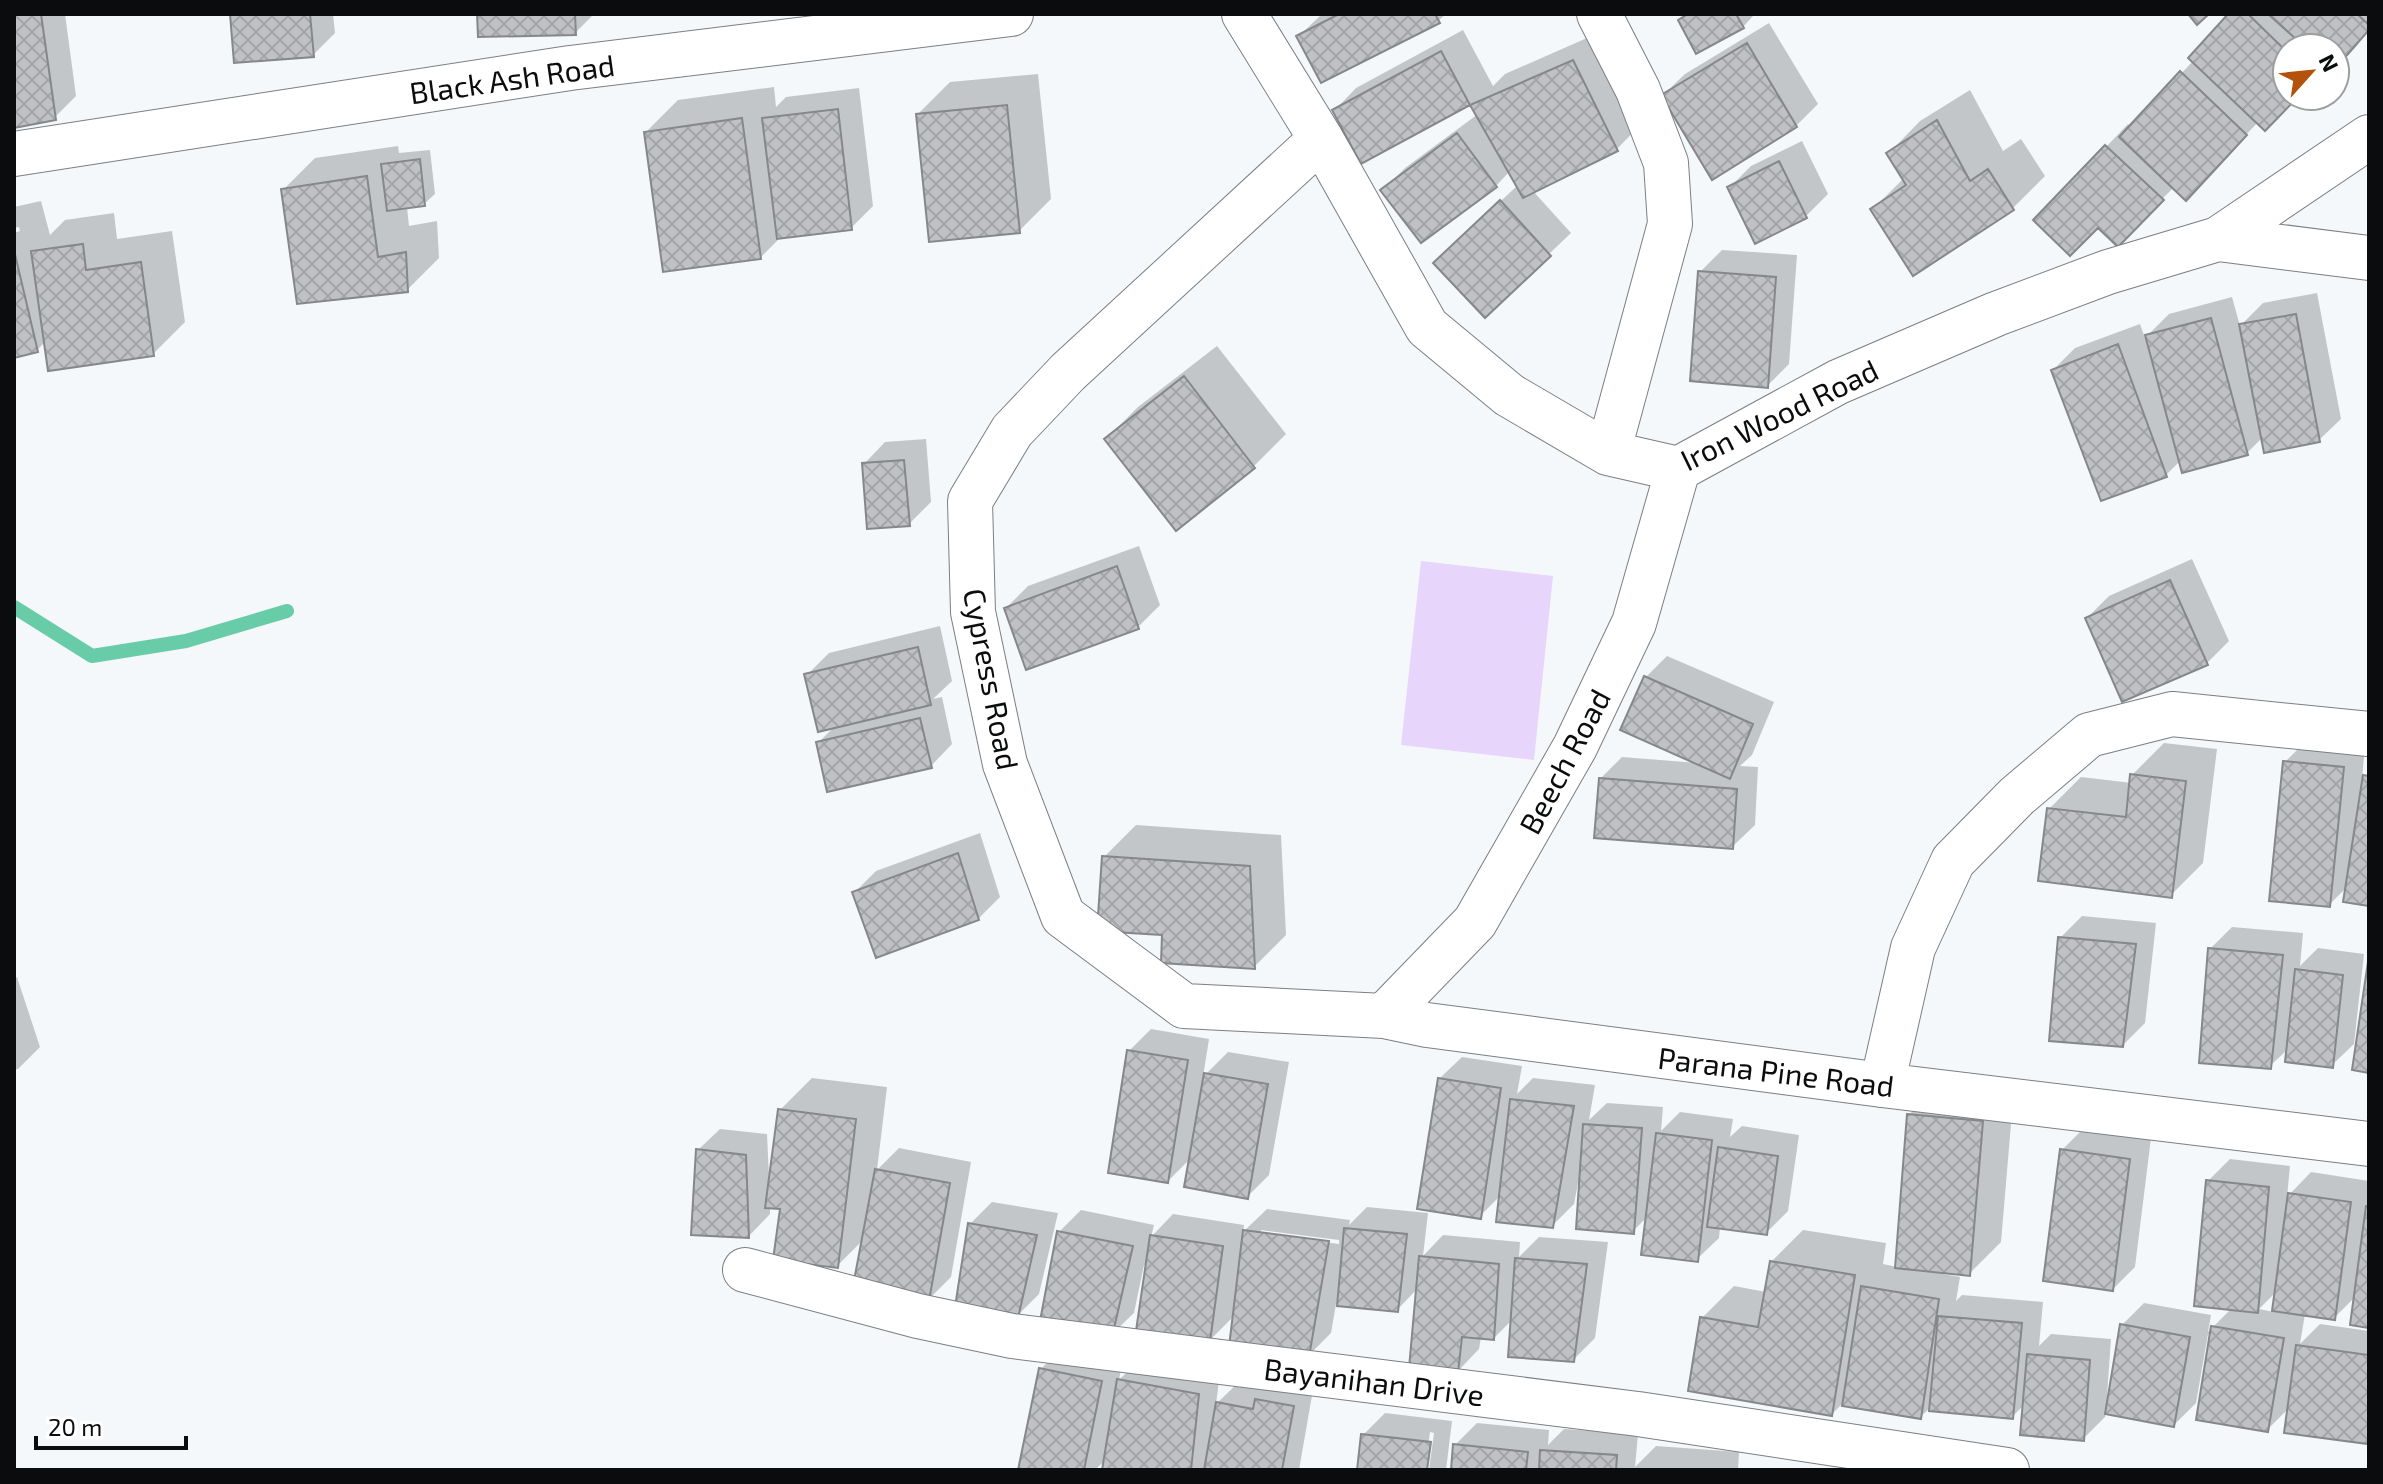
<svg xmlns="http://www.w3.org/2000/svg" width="2383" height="1484" font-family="'Exo 2',sans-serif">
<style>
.green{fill:#e7d5fc}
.shadow{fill:#0003;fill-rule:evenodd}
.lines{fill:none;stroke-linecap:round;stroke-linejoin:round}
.stream{stroke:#69cca8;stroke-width:14}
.building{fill:url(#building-cross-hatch);stroke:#86878a;stroke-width:2}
.minor-casing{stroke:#7b7f81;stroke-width:46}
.minor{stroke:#fff;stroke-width:44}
.labels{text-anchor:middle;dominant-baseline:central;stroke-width:6;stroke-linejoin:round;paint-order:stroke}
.street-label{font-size:30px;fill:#0b0c0d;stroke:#fff}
</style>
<defs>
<pattern id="building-cross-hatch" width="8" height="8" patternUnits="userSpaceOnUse" patternTransform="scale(2)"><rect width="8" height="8" fill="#c0c1c5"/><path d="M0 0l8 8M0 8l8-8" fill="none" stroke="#a4a5a8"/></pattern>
</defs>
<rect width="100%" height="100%" fill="#f4f8fa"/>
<path class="green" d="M1421 561 1553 576 1534 760 1401 745Z"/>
<path class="shadow" d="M14 14H65L76 96 54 118 14 126Z
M232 14H333L335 33 313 55Z
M479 14H594L575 33Z
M1322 14H1446L1438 21 1299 36Z
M1686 14H1752L1753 16 1743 27 1680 20Z
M2231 14H2369V30L2335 66V48H2287V96H2297L2258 122 2208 176 2174 187 2118 244 2098 225 2036 220 2128 124 2131 127 2193 61Z
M1769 23 1818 104 1796 126 1663 95 1685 74Z
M1463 30 1493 86 1505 74 1605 30 1648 117 1617 149 1533 191 1571 233 1485 315 1458 241 1518 185 1510 171 1496 186 1421 241 1383 190 1405 168 1478 114 1471 103 1362 161 1335 110 1356 88Z
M1038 74 1051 199 1019 231 918 114 950 82Z
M774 87 776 107 786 97 859 88 873 206 851 228 782 236 761 257 646 132 678 100Z
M1970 90 2003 151 2021 139 2045 176 2013 208 1913 273 1872 210 1904 178 1889 153 1920 121Z
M1802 141 1828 194 1806 216 1729 188 1751 166Z
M398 146 399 153 430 150 435 194 424 204 407 207 409 226 437 221 439 258 407 290 283 190 315 158Z
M41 201 50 235 65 220 114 213 117 239 172 231 185 322 153 354 46 341 37 350 14 356V233L20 231 19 227 14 228V207Z
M1722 250 1797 255 1789 364 1767 386 1700 272Z
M2317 293 2341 419 2319 440 2263 437 2246 454 2180 461 2166 475 2053 370 2075 348 2140 324 2145 338 2169 314 2232 297 2240 326 2263 303Z
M1217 346 1286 434 1254 466 1176 528 1106 439 1138 407Z
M926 439 931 502 909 524 864 464 885 442Z
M1139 546 1160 605 1138 627 1006 608 1028 586Z
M2192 559 2229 641 2207 663 2087 618 2109 596Z
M940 626 952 681 933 699 942 697 952 744 931 766 818 743 835 726 807 675 829 653Z
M1667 656 1774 702 1752 755 1740 766 1758 767 1755 825 1733 846 1600 779 1622 757 1698 763 1646 677Z
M2307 740 2365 746 2362 779 2369 772V904L2347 887 2329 905 2285 762Z
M2164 743 2217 749 2203 863 2171 895 2049 809 2081 777 2132 783V775Z
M1136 825 1281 835 1286 935 1254 967 1164 933 1104 857Z
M980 833 1000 897 978 919 854 893 876 871Z
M2082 916 2156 923 2145 1023 2123 1045 2060 938Z
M2232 927 2303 933 2300 966 2318 948 2364 954 2354 1044 2332 1065 2288 1049 2270 1066 2210 949Z
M17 977 40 1047 18 1069 14 1070V978Z
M1151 1029 1209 1039 1203 1077 1228 1052 1289 1062 1269 1175 1247 1197 1192 1157 1168 1181 1129 1051Z
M1462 1057 1522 1066 1517 1094 1533 1078 1595 1085 1589 1120 1607 1103 1663 1107 1661 1131 1680 1112 1733 1119 1730 1137 1742 1126 1799 1135 1788 1211 1766 1233 1720 1227 1719 1238 1697 1259 1648 1216 1633 1231 1581 1183H1578L1574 1204 1552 1226 1501 1195 1480 1216 1440 1078Z
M812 1078 887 1087 877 1170 899 1148 971 1162 951 1277 929 1299 864 1239 837 1266 782 1208 770 1206V1214L749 1236 698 1150 720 1129 767 1134 769 1177H771L780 1110Z
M1941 1083 2014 1089 2001 1242 1969 1274 1943 1271V1274L1960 1277 1956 1301 1962 1295 2043 1302 2039 1346 2051 1334 2111 1339 2107 1396H2110L2122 1325 2144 1303 2211 1315 2208 1332 2232 1308 2208 1181 2230 1159 2290 1166 2287 1197 2311 1172 2369 1181V1326L2356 1296 2334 1318 2305 1314 2300 1344 2320 1324 2369 1331V1441L2368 1442 2289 1408 2267 1430 2212 1335 2208 1334 2196 1403 2174 1425 2106 1412 2105 1417 2083 1439 2025 1404 2012 1417 1929 1409 1920 1417 1842 1404 1832 1414 1702 1318 1734 1286 1766 1292 1771 1262 1803 1230 1886 1243 1883 1264 1897 1267 1909 1115ZM2276 1292 2274 1312 2259 1309Z
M2084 1128 2151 1138 2135 1267 2113 1289 2062 1150Z
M992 1202 1058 1213 1039 1294 1017 1316 970 1224Z
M1367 1207 1428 1213 1423 1256 1443 1235 1520 1242 1519 1257 1539 1237 1608 1242 1595 1338 1573 1360 1513 1319 1494 1338 1481 1337 1479 1349 1458 1371 1418 1288 1397 1310 1336 1304 1331 1333 1309 1355 1235 1315 1210 1340 1147 1266 1144 1265 1134 1313 1112 1334 1059 1232 1081 1210 1154 1225 1151 1237 1173 1214 1244 1225 1243 1232 1267 1209 1350 1220 1349 1225ZM1261 1230 1339 1240V1244L1261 1234Z
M1063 1347 1123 1359 1119 1380 1141 1358 1220 1373 1216 1404 1240 1381 1314 1384 1299 1470H1104L1105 1460 1095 1470H1020L1041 1369Z
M1385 1413 1452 1421 1446 1470H1429L1434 1433 1430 1432 1425 1470H1359L1363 1435Z
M1477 1423 1549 1430 1548 1445 1564 1429 1638 1434 1635 1467 1656 1446 1739 1452 1738 1470H1453L1455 1445Z"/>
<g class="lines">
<path class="stream" d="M14 607 92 656 186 641 287 611"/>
</g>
<path class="building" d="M14 14H41L56 120 14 128Z
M230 14H310L314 57 234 63Z
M477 14H575L576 35 478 37Z
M1339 14H1435L1440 23 1321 83 1296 36Z
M1688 14H1736L1744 28 1696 54 1678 20Z
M2188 14H2209L2197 25Z
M2228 14H2248L2287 52V96H2299L2265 131 2188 58Z
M2268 14H2357L2369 25V30L2335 69V48H2306Z
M1747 43 1797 127 1712 180 1661 95Z
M1441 51 1470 105 1361 164 1332 110Z
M1573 60 1618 151 1523 198 1470 105Z
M2180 71 2247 135 2186 201 2119 137Z
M1007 105 1020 233 929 242 916 114Z
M838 109 852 230 777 239 762 118Z
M742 118 761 259 663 272 644 132Z
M1937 120 1970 181 1988 169 2014 210 1913 276 1870 209 1906 185 1886 153Z
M1457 133 1497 187 1421 243 1380 190Z
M2105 145 2164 200 2118 247 2098 228 2070 256 2033 220Z
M420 159 425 206 387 211 381 164Z
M1779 161 1807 218 1755 244 1727 187Z
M367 176 378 257 406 252 408 292 297 304 281 189Z
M1500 200 1551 256 1485 318 1433 263Z
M83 244 86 270 141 262 154 356 48 371 31 251Z
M14 250 38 352 14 358Z
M1698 271 1776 277 1768 388 1690 381Z
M2296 314 2320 442 2264 453 2239 324Z
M2211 318 2248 455 2182 473 2145 335Z
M2118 344 2167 477 2101 501 2051 370Z
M1184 376 1255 468 1176 531 1104 439Z
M904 460 910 526 867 529 862 463Z
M1117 566 1139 629 1026 670 1004 608Z
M2170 580 2208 665 2122 702 2085 618Z
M918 647 931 705 818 732 804 674Z
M1644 676 1753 724 1730 779 1620 730Z
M920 718 932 768 827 792 816 742Z
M2283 761 2344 767 2330 907 2269 901Z
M2130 774 2186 781 2172 898 2038 881 2047 808 2126 817Z
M2363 775 2369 776V906L2343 902Z
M1599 778 1737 789 1733 849 1594 838Z
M958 853 979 920 876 958 852 892Z
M1102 856 1250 866 1255 969 1161 963 1162 935 1097 931Z
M2058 937 2136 944 2123 1047 2049 1041Z
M2208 948 2283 955 2271 1069 2199 1063Z
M2369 955V1073L2352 1070Z
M2295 969 2343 975 2333 1068 2285 1062Z
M1127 1050 1188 1060 1168 1183 1108 1173Z
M1204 1073 1268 1084 1248 1199 1184 1187Z
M1438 1078 1501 1088 1481 1219 1417 1209Z
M1510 1099 1574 1106 1553 1228 1496 1222Z
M778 1109 856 1119 838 1268 773 1260 780 1209 765 1208Z
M1907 1114 1983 1121 1970 1276 1895 1268Z
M1583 1124 1642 1128 1634 1234 1576 1229Z
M1656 1133 1712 1140 1698 1262 1641 1255Z
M1718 1147 1778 1156 1767 1235 1707 1227Z
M696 1149 746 1155 749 1238 691 1235Z
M2060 1149 2130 1159 2113 1291 2043 1281Z
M875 1169 950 1183 929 1301 853 1286Z
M2206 1180 2269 1187 2258 1313 2194 1306Z
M2288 1193 2351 1202 2335 1320 2272 1311Z
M2366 1206H2369V1328L2350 1325Z
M968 1223 1037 1235 1018 1318 955 1307Z
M1344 1228 1407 1234 1398 1312 1337 1306Z
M1243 1230 1329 1241 1309 1357 1229 1347Z
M1057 1231 1133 1246 1112 1337 1040 1321Z
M1150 1235 1223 1246 1210 1342 1136 1331Z
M1419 1256 1499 1264 1494 1340 1462 1337 1458 1373 1409 1368Z
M1515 1258 1587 1264 1574 1362 1508 1357Z
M1770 1261 1855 1275 1832 1416 1688 1391 1700 1317 1758 1327Z
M1861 1286 1939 1299 1921 1419 1842 1406Z
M1938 1316 2022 1323 2013 1419 1929 1411Z
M2120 1324 2190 1337 2174 1427 2105 1414Z
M2211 1326 2284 1338 2268 1432 2196 1420Z
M2296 1345 2369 1355 2368 1444 2284 1433Z
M2027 1354 2090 1360 2084 1441 2020 1435Z
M1039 1368 1102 1381 1084 1470H1018Z
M1117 1379 1199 1394 1191 1470H1102Z
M1255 1399 1294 1406 1282 1470H1204L1216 1402 1253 1409Z
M1361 1434 1431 1442 1427 1470H1357Z
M1453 1444 1528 1452 1526 1470H1451Z
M1540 1450 1617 1455 1616 1470H1539Z"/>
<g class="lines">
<g class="minor-casing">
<path id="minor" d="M1244 14 1321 139 1427 327 1509 395 1608 453 1678 469 1838 382 1996 314 2108 272 2218 239 2369 258
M1599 14 1638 90 1666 163 1670 224 1608 453
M1321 139 1068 372 1012 431 970 501 973 612 1005 764 1063 916 1184 1006 1384 1016 1427 1025 1882 1085 2369 1144
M14 154 570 68 1011 14
M2218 239 2369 137
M1384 1016 1475 922 1575 747 1634 623 1678 469
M1882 1085 1913 948 1953 861 2017 796 2089 735 2172 714 2369 734
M745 1270 918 1316 1012 1336 1638 1414 2007 1470"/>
</g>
<use href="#minor" class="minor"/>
</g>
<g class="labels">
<g class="street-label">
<text transform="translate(512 78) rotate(-8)">Black Ash Road</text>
<text transform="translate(1779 414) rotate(-26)">Iron Wood Road</text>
<text transform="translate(992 679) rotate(79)">Cypress Road</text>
<text transform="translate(1564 761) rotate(-62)">Beech Road</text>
<text transform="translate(1776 1071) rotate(7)">Parana Pine Road</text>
<text transform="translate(1374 1381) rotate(7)">Bayanihan Drive</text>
</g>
</g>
<rect width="2383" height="1484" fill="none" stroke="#0b0c0d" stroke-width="32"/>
<g transform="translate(2311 72) rotate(63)"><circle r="38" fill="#ffffff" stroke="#9d9e9e" stroke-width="2"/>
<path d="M0-6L14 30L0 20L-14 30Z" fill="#b3530b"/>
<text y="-12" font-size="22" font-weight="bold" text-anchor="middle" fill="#0b0c0d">N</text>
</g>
<path d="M36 1436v12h150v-12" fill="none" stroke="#0b0c0d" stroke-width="4"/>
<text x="48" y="1436" font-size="24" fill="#0b0c0d" stroke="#ffffff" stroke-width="6" paint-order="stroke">20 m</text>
</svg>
